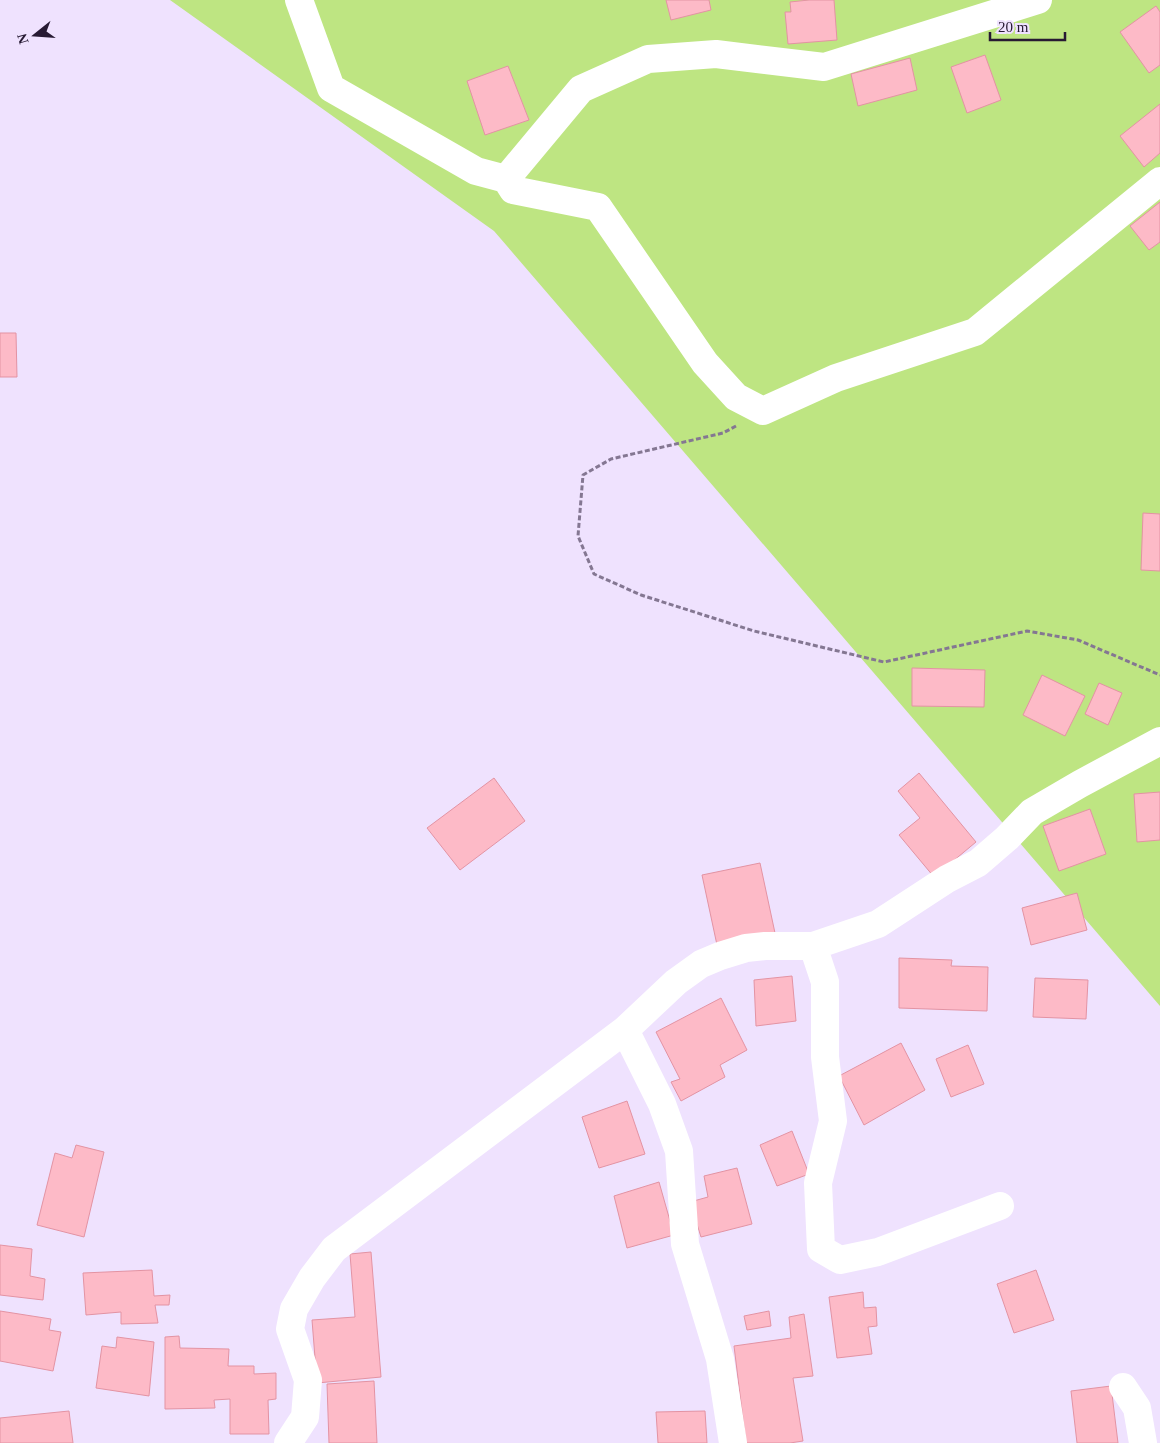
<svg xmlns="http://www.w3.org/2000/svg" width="1160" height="1443" font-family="'Times New Roman',serif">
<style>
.green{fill:#bee582}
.building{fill:#fdbac7;stroke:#e393a3}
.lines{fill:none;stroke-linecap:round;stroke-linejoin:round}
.path{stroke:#847792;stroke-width:3;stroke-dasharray:5 2.5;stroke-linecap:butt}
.minor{stroke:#fff;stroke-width:28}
</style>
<rect width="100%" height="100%" fill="#efe2fe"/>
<path class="green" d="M170 0H1160V1006L494 231Z"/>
<path class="building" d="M666 0H709L711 10 671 20Z
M809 0H834L837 40 788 44 785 12H791L790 2Z
M1156 6 1160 12V65L1149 73 1120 32Z
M985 55 1001 100 967 113 951 67Z
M910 58 917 90 858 106 851 74Z
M508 66 529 120 485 135 467 81Z
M1160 104V153L1144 167 1120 136Z
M1160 202V242L1149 250 1130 226Z
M0 333H16L17 377H0Z
M1143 513 1160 514V571L1141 570Z
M912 668 985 670 984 707 912 706Z
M1042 675 1085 696 1065 736 1023 715Z
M1099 683 1122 693 1108 725 1085 714Z
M919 773 976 842 934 877 899 835 920 818 898 791Z
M494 778 525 821 460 870 427 828Z
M1160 792V840L1137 842 1134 794Z
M1090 809 1106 854 1059 871 1043 826Z
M760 863 775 933 717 945 702 875Z
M1077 893 1087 930 1031 945 1022 908Z
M899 958 952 960 951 966 988 967 987 1011 899 1008Z
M792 976 796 1021 756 1026 754 980Z
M1035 978 1088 980 1086 1019 1033 1017Z
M721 998 747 1050 720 1065 725 1077 681 1101 671 1082 680 1079 656 1032Z
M901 1043 925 1090 864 1125 839 1076Z
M968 1045 984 1084 951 1097 936 1059Z
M627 1101 645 1154 599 1168 582 1117Z
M792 1131 809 1174 777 1186 760 1145Z
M76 1145 104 1152 84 1237 37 1225 55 1153 72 1158Z
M737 1168 752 1224 701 1237 690 1202 708 1197 704 1176Z
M659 1182 674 1235 627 1248 614 1196Z
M0 1245 32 1249 30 1276 45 1279 43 1300 0 1295Z
M371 1252 381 1377 317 1383 312 1320 355 1317 350 1254Z
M152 1270 154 1296 170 1295 169 1305H155L158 1323 121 1324V1312L86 1315 83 1273Z
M1036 1270 1054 1320 1014 1333 997 1284Z
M863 1292 864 1308 876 1307 877 1326 868 1327 872 1354 837 1358 829 1297Z
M0 1311 51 1319 49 1330 61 1332 53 1371 0 1361Z
M769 1311 771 1326 747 1330 744 1316Z
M804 1314 813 1376 793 1378 803 1441 790 1443H746L734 1346 791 1338 789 1317Z
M179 1336 180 1348 229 1349 228 1366H254V1374L276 1373V1399L268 1400 269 1434H230V1399L214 1400 215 1408 165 1409V1337Z
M117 1337 154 1342 149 1396 96 1388 102 1346 116 1348Z
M374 1381 377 1443H329L327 1384Z
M1111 1386 1118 1443H1077L1071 1391Z
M69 1411 73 1443H0V1418Z
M705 1411 707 1443H658L656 1412Z"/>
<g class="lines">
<path class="path" d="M736 426 723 433 611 459 583 475 578 536 594 574 641 595 754 631 884 662 1027 631 1078 640 1160 675"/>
<path class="minor" d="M299 0 331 88 476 171 506 179 581 89 648 59 716 54 824 67 1038 0
M506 179 513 190 598 207 705 363 736 397 763 411 836 378 975 332 1160 181
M625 1030 662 1104 679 1151 685 1244 720 1359 733 1443
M1000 1206 878 1252 840 1260 821 1249 818 1183 833 1121 825 1057V982L813 946 878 924 947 879 978 863 1007 838 1032 812 1080 784 1160 741
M1123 1387 1137 1408 1143 1443
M288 1443 305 1417 308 1380 290 1329 294 1309 312 1278 334 1249 625 1030 676 982 701 964 720 956 746 948 765 946H813"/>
</g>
<g transform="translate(35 35) rotate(253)" stroke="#efe2fe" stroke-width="4" paint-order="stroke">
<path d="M0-4L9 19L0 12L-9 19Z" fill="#271a33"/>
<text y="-8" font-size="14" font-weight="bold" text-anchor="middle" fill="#271a33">N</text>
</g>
<path d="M990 32v8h75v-8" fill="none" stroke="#271a33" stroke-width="2.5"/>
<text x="998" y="32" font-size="15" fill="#271a33" stroke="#efe2fe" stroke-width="4" paint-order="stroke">20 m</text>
</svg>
